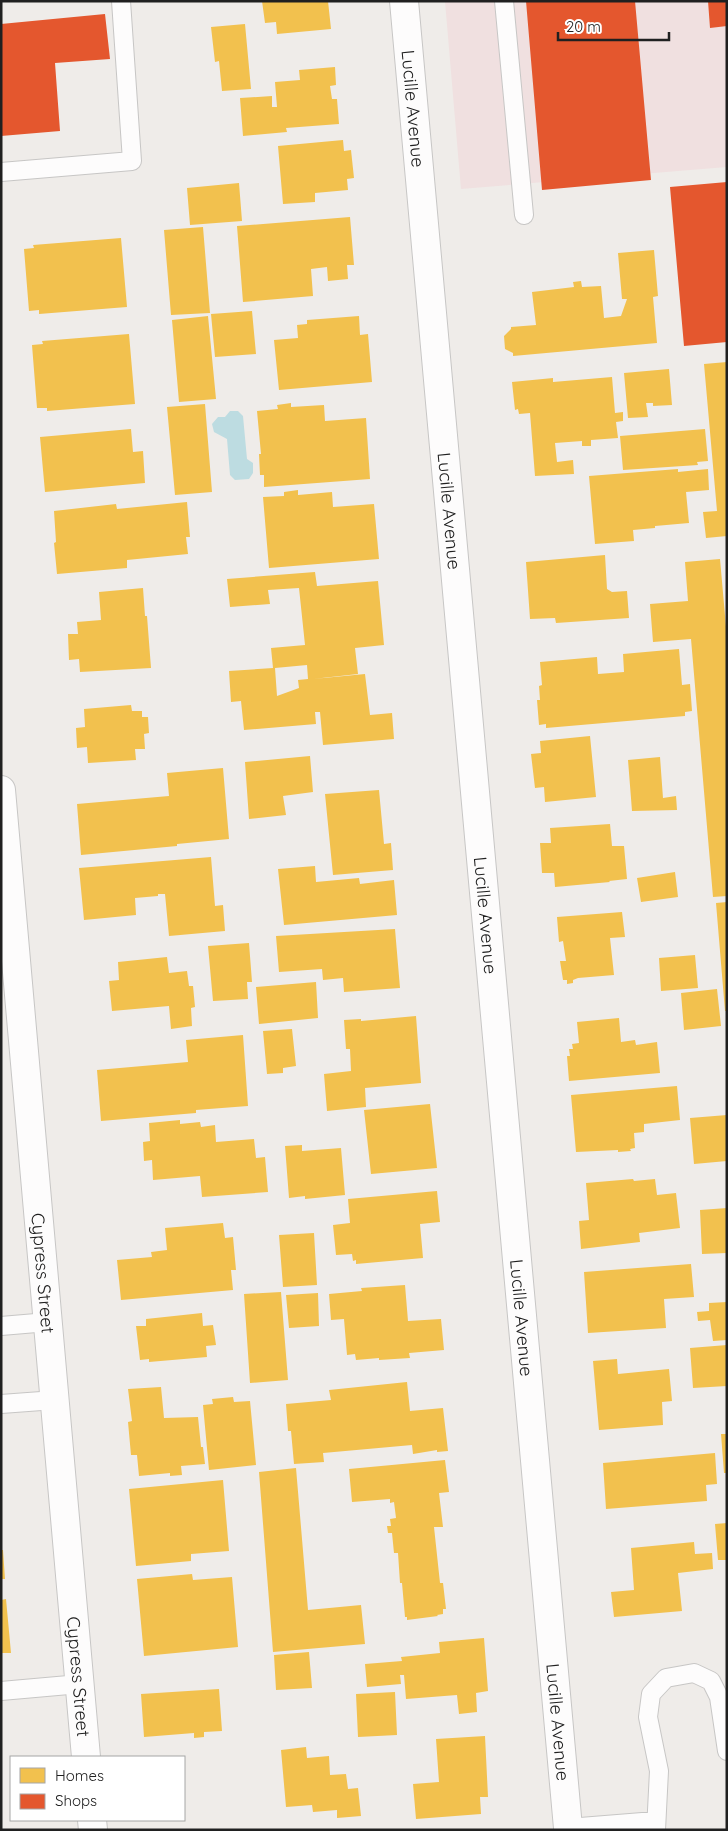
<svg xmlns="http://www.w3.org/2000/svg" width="728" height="1831" font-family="Quicksand,sans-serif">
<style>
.commercial{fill:#f0e0e0}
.water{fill:#bddce1}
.homes{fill:#f2c14e;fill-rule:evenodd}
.shops{fill:#e4572e}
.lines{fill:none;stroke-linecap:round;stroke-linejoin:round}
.service-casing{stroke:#c7c6c5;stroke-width:20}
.minor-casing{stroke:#c7c6c5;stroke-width:30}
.service{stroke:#fdfcfc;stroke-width:18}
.minor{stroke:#fdfcfc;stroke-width:28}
.labels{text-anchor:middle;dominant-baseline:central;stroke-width:5;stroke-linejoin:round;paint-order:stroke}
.street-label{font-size:18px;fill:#202020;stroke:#fff}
</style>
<rect width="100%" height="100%" fill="#efece9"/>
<path class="commercial" d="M445 1H727V167L461 189Z"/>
<path class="water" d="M230 411H238L243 416 247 459 253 463V473L249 479 235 480 230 475 227 439 214 432 212 424 218 417H225Z"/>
<path class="homes" d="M262 1H328L331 29 277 34 276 22 265 23Z
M245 24 251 89 222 91 219 61 215 62 211 27Z
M335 67 336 85 330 86 332 99H337L339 124 286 128 287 132 243 136 240 98 272 96V107H277L275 82 300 80 299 70Z
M343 140 344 151 351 150 354 178 347 179 348 190 315 193V202L283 204 278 146Z
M239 183 242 221 190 225 187 188Z
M350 217 354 265H347L348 279 328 281 327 267 311 269 313 296 243 302 237 226Z
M203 227 210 313 171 315 164 230Z
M121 238 127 307 39 314V310L29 311 24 249 34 248 33 245Z
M654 250 658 296 653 297 657 343 513 356V353L505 349 504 336 511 329V327L536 325 532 292 574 287 573 282 581 281 582 287 601 286 604 318 621 316 627 299H622L618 253Z
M252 311 256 354 215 357 211 314Z
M208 316 216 399 179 402 172 320Z
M359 316 360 335 368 334 372 382 279 390 274 340 298 338 297 325 307 324V320Z
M129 334 135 404 47 411V408H37L32 345 43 344 42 341Z
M727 362V536L706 538 703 512 717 511 704 364Z
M669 369 672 405 653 406V403H646L648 417 628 418 624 373Z
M612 377 615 413 623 412V421L616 422 618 438 591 440V446H582V441L555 443 557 462 573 460 574 474 535 476 530 413 519 414 518 409 515 410 512 382 553 378V382Z
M291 403V407L324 405 325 421 366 418 370 479 264 487V475H260L259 454H261L257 411 278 409 277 405Z
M205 404 212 492 175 495 167 407Z
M131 429 133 452 143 451 145 483 45 492 40 437Z
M705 429 708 461 697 462 698 465 623 470 620 436Z
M678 469V472L708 469 709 490 686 492 689 523 655 526V528L633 530 634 541 595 544 589 476Z
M298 490V495L332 492 333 507 374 504 379 559 269 568 263 497 284 496V492Z
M187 502 190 537H186L188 554 127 560V568L57 574 54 543 56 542 54 511 116 504 117 509Z
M605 555 607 589 612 592 627 591 629 618 556 623 555 618 530 619 526 562Z
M720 559 727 638V896L713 897 691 639 653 642 650 604 688 601 685 562Z
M315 572 317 586 378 581 384 645 355 648 358 674 313 679 365 674 370 715 392 713 394 739 323 745 320 712H315L316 724 244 730 241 701 231 702 229 671 273 668 271 648 305 645 299 588 268 590 270 604 230 607 227 579ZM307 665 308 679 298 680 299 688 277 696 275 668Z
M143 588 145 616H147L151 668 80 672 79 659 69 660 68 634H78L77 622 101 620 99 592Z
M679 649 682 685 690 684 692 711 685 712V716L546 728V724L539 725 537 700H540L539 686 542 685 540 662 597 657 598 674 624 672 623 654Z
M131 705 132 711H142V717H148L149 733 144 734 145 749H135L136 760 88 763 87 747 77 748 76 728 85 727 84 709Z
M590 736 596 797 545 802 544 787 535 788 531 754 541 753 540 741Z
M310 756 313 792 283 796 286 815 249 819 245 762Z
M660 757 663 798 676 796 677 810 632 811 628 760Z
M223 768 229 839 177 844V846L81 855 77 804 169 796 167 773Z
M379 790 384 844 391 843 393 870 333 875 325 794Z
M610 824 612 846H624L627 879 609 881 610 882 555 887 554 873H542L540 843H551L550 828Z
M211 857 215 906 223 905 225 931 169 936 165 894H158V896L135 898 136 915 84 920 79 868Z
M315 866 316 882 359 878 360 884 394 880 397 915 284 925 278 869Z
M675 872 678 897 641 902 637 878Z
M727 902V1011H725L716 903Z
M622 912 625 937 610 938 614 975 578 978 573 980V983L567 984V980H563L560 961H566L563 941 559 942 557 917Z
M395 929 400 988 344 992 343 978 323 980 322 969 279 972 276 936Z
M249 943 252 982H247L248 999 213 1001 208 946Z
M695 955 698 988 661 991 659 958Z
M167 957 169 973 187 971 189 986H193L195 1007 191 1008 192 1026 171 1029 169 1006 112 1011 109 981 119 980 118 962Z
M316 982 318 1018 259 1024 256 987Z
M717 989 721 1026 684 1030 681 993Z
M416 1016 421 1083 365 1088 366 1107 327 1111 324 1074 351 1071 350 1049H346L344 1020 361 1019V1021Z
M619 1018 621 1042 635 1040 636 1045 657 1042 660 1073 569 1081 567 1056H570L569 1049H573L572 1044 579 1043 577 1022Z
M292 1029 296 1066 283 1068V1073L267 1074 263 1031Z
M243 1035 248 1106 196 1110V1113L101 1121 97 1070 188 1062 186 1040Z
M677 1086 680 1120 644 1124V1132L634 1133 635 1148 630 1149 631 1151 618 1152V1150L576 1152 571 1095Z
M430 1104 437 1168 371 1174 364 1110Z
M727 1115V1161L694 1164 690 1118Z
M180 1120V1124L200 1122 201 1127 215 1125 216 1142 254 1139 256 1158 265 1157 268 1192 202 1197 200 1176 153 1180 152 1160 144 1161 143 1142 150 1141 149 1123Z
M302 1145V1151L341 1148 345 1195 305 1199V1196L289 1198 285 1146Z
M633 1179 634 1181 655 1179 657 1195 676 1193 680 1228 639 1233 640 1242 581 1249 579 1221 589 1220 586 1183Z
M437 1191 440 1222 420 1224 423 1258 356 1264V1260L353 1261 352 1254 336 1255 333 1225 350 1223 348 1199Z
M727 1208V1253L702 1254 700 1210Z
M223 1223 225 1238 233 1237 236 1270H231L233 1290 121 1300 117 1260 152 1257 151 1252 167 1250 165 1228Z
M314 1233 317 1285 283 1287 279 1235Z
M691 1264 694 1297 664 1299 666 1328 588 1333 584 1272Z
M405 1285 408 1321 441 1319 444 1350 409 1353 410 1358 379 1360V1358L356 1360 355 1354 347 1355 344 1319 331 1320 329 1294 362 1291 361 1288Z
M281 1292 288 1380 250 1383 244 1294Z
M318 1293 319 1326 289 1328 286 1295Z
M727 1302V1340L713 1341 710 1320 698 1321 697 1312 709 1311V1303Z
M202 1313 203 1326 213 1325 216 1345 206 1346 207 1357 149 1362V1359L140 1360 136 1326H146V1319Z
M727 1345V1386L693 1388 690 1348Z
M617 1359 618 1374 669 1369 672 1401 662 1402 663 1425 599 1430 593 1361Z
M407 1382 410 1411 443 1408 448 1451 437 1452V1450L413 1454 412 1445 323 1453 324 1462 294 1464 291 1431H288L286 1404 331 1400 329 1390Z
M161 1387 164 1418 198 1417 201 1447H203L205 1464 181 1466 182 1475 170 1476V1473L139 1476 137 1455H131L128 1422 132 1421 128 1389Z
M233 1397 234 1402 250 1401 256 1465 209 1470 203 1405 213 1404 212 1399Z
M721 1434H727V1473H724Z
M715 1453 717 1484 706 1485 707 1501 606 1509 603 1463Z
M445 1460 449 1492 439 1493 443 1527H434L440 1583H443L446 1609H443V1614L437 1615 438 1616 407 1620V1617H405L402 1583H400L398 1553H394L392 1533H388L387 1526H391L390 1519 396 1518 394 1502 390 1503V1499L352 1502 349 1469Z
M296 1468 308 1610 361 1605 365 1644 273 1652 259 1472Z
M223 1480 229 1551 191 1554V1561L136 1566 129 1489Z
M727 1523V1560H718L715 1524Z
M694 1542 695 1554 712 1553 713 1569 678 1573 682 1611 614 1617 611 1592 634 1590 631 1548Z
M1 1550H3L5 1579H1Z
M192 1574 193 1580 232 1577 238 1647 144 1656 137 1579Z
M6 1599 11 1653H1V1600Z
M484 1638 488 1691 476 1693 477 1712 459 1714 457 1695 406 1699 404 1675H400L401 1684 367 1687 365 1664 402 1661 401 1657 440 1653 439 1642Z
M309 1652 312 1688 276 1690 274 1655Z
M219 1689 222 1731 204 1732V1737L194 1738V1733L144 1737 141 1694Z
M395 1692 397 1735 358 1737 356 1694Z
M485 1736 488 1797H480L481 1814 416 1819 413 1784 439 1782 436 1739Z
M306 1747 307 1758 329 1756 330 1775 346 1774 348 1789 358 1788 361 1816 337 1818V1810L313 1812 312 1805 286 1807 281 1750Z"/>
<path class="shops" d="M526 1H635L651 180 542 190Z
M708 1H727V26L710 28Z
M105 14 110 59 55 63 60 131 1 136V24Z
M727 182V342L684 346 670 187Z"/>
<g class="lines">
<g class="service-casing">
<path id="service" d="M504 1 524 215
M1 172 132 161 121 1
M1 1326 48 1322
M1 1404 55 1400
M1 1691 80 1684
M568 1828 655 1821
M656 1830 659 1771 648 1717 651 1694 666 1678 694 1673 711 1681 719 1697 727 1751"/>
</g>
<g class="minor-casing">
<g id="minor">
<path id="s1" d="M404 1 568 1828"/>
<path id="s2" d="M1 790 86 1757"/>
<path d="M92 1820 93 1830"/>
</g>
</g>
<use href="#service" class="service"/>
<use href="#minor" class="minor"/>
</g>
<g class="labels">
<g class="street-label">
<text stroke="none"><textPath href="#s1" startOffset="108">Lucille Avenue</textPath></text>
<text stroke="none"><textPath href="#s1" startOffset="512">Lucille Avenue</textPath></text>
<text stroke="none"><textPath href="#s1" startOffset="918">Lucille Avenue</textPath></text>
<text stroke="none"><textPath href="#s2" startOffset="485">Cypress Street</textPath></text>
<text stroke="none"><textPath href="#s1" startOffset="1322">Lucille Avenue</textPath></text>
<text stroke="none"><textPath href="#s2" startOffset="890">Cypress Street</textPath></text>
<text stroke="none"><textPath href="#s1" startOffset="1728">Lucille Avenue</textPath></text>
</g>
</g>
<rect width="728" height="1831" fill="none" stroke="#202020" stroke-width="5"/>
<rect x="10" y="1756" width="175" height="65" fill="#ffffff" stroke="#a6a6a6"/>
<rect x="20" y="1768" width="25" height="15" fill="#f2c14e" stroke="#a6a6a6"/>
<text x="55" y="1781" font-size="15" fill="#202020">Homes</text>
<rect x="20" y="1794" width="25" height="15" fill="#e4572e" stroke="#a6a6a6"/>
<text x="55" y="1806" font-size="15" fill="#202020">Shops</text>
<path d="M558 32v8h111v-8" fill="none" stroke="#202020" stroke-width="2.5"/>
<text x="566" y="32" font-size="15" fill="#202020" stroke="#ffffff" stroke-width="4" paint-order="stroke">20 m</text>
</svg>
